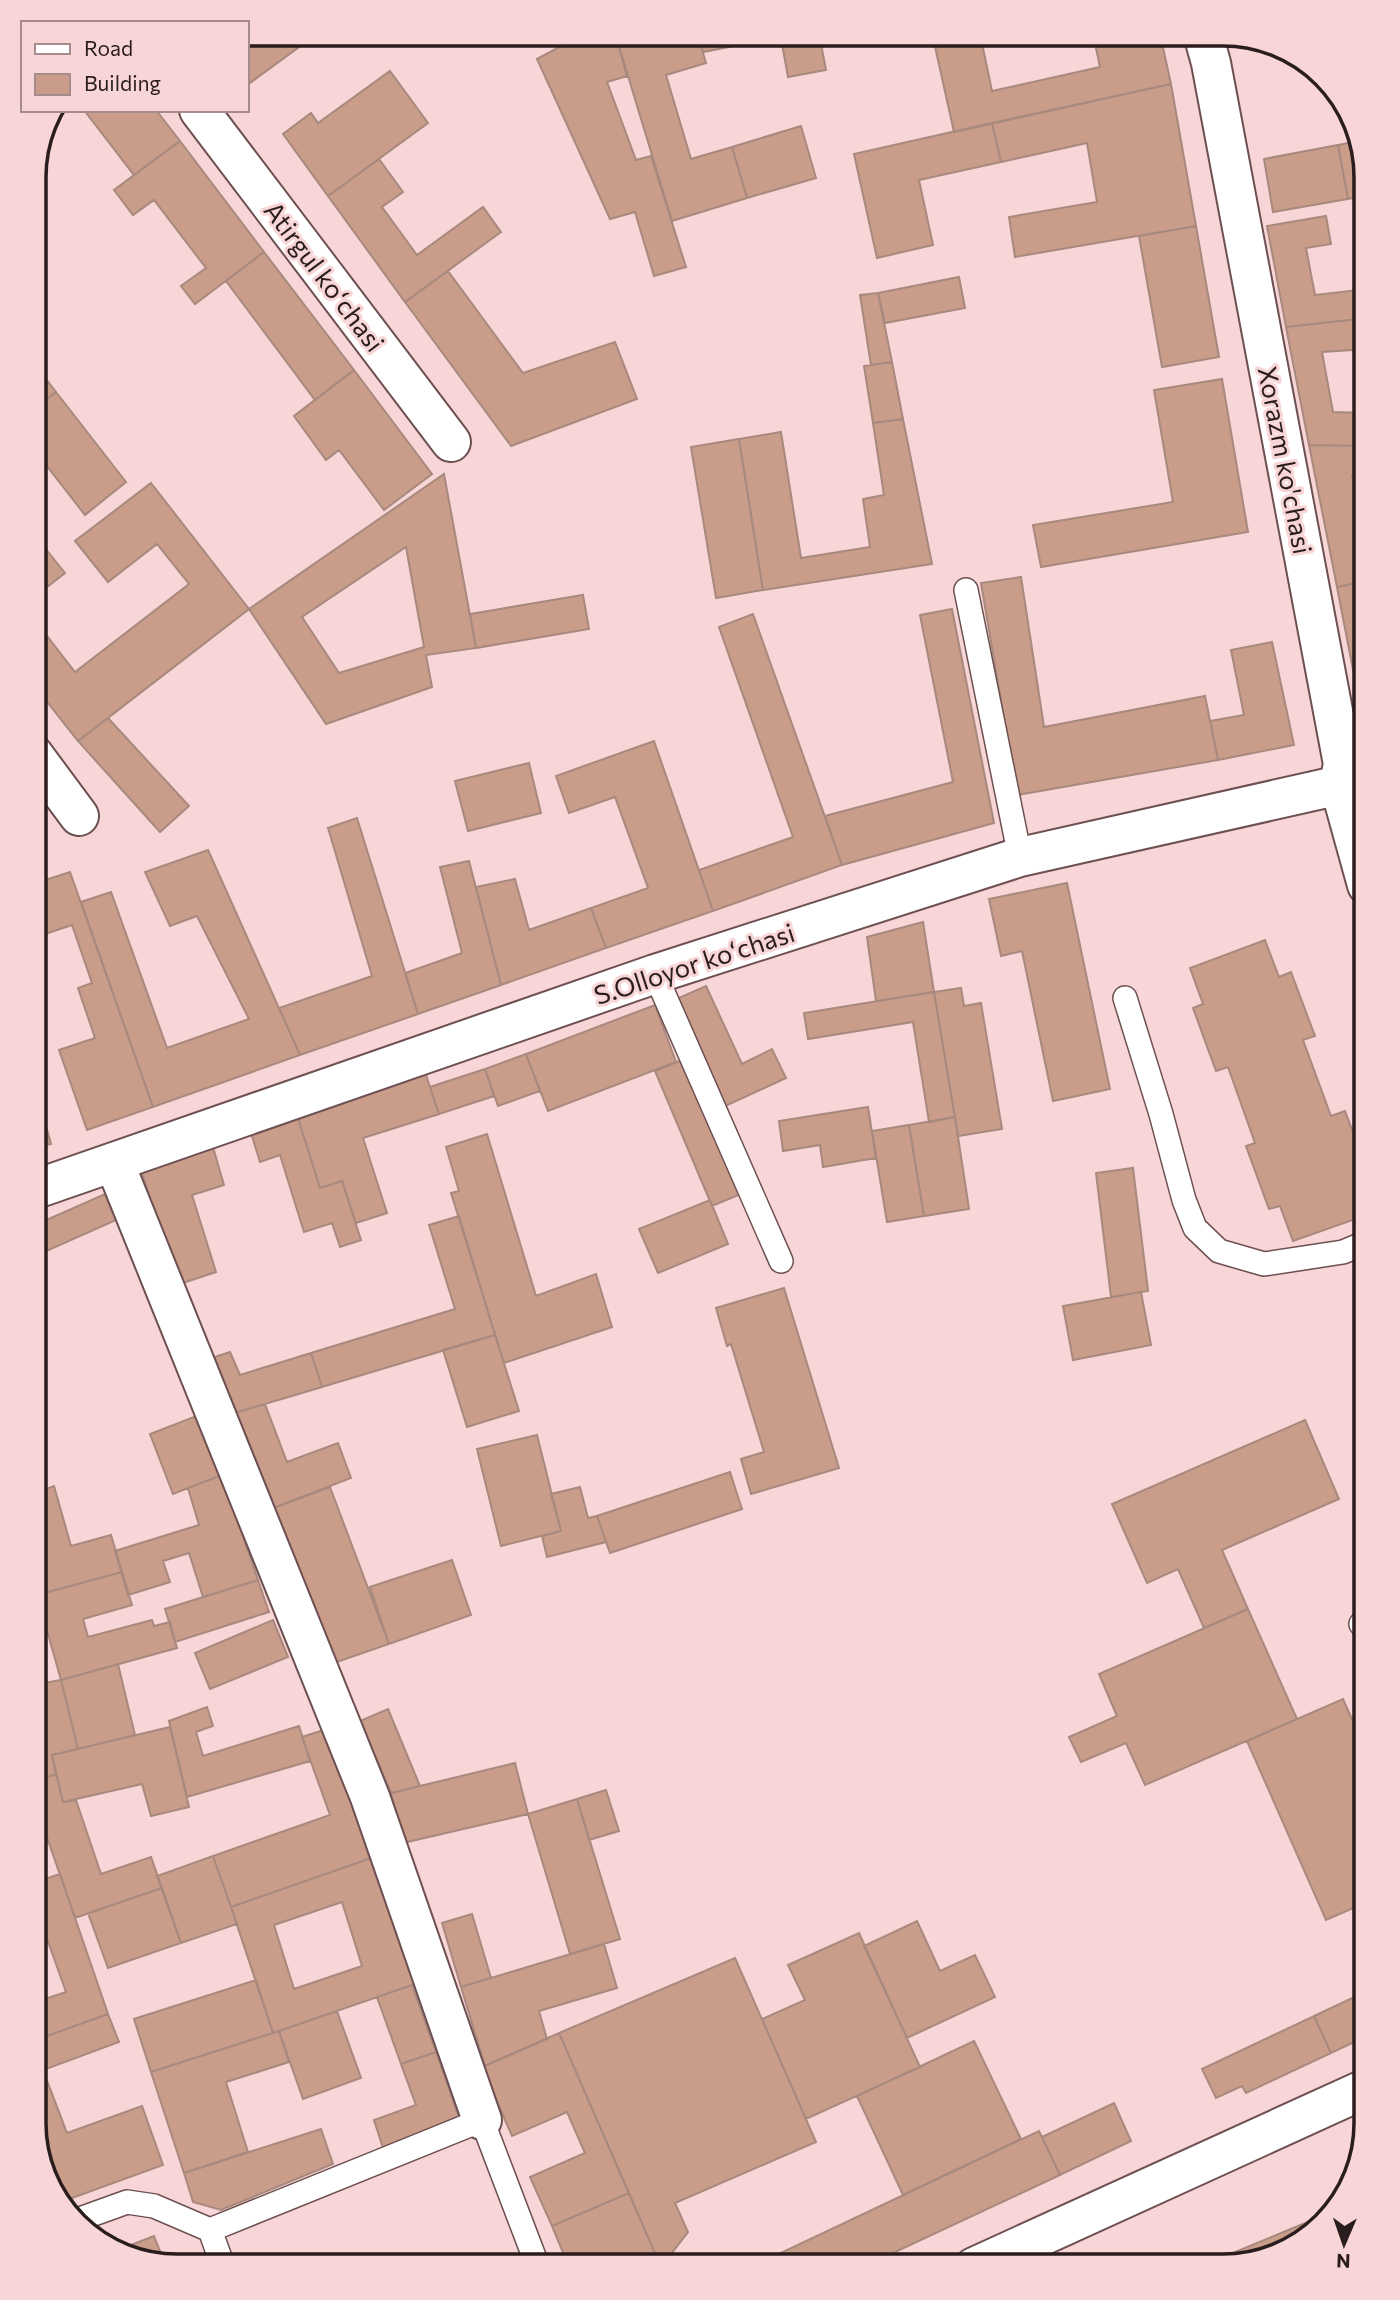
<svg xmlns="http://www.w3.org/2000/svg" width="1400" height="2300" font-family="Commissioner,sans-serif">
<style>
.building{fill:#ca9c8a;stroke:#a7897e;stroke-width:2;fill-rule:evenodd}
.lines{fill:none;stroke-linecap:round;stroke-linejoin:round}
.service-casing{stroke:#6d5051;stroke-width:26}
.minor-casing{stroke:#6d5051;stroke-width:42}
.service{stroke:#fff;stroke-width:23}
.minor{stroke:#fff;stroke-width:38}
.labels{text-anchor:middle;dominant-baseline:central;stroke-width:6;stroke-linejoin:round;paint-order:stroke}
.street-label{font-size:26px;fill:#2a1d1d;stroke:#f8d5d6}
.rim{fill:none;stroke:#2a1d1d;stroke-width:3.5}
</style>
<rect width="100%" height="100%" fill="#f8d5d6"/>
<path class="building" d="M247 33H300L306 42 250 83 247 78Z
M585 33H615L627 76 607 82 636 160 651 156 686 267 654 276 635 212 610 219 537 59Z
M615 33H697L706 63 666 75 691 159 732 147 747 198 672 221Z
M697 33H780L781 37 703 52Z
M780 33H819L826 70 788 77Z
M932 33 980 34 992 91 1100 67 1093 34H1160L1171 84 954 132Z
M390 71 428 123 328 196 283 134 311 113 318 123Z
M1171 84 1196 226 1015 257 1009 217 1097 202 1087 143 1001 162 992 123Z
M84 110H156L180 141 134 175Z
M992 123 1001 162 919 180 933 245 877 258 854 154Z
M801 126 816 178 747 198 732 147Z
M180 141 264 252 195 304 181 286 206 268 154 200 133 215 114 190Z
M1358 141 1367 176V195L1348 199 1338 145Z
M1338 145 1348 199 1273 212 1264 159Z
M379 159 403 192 382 207 417 255 483 207 501 232 405 302 328 196Z
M1326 216 1331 244 1306 248 1315 295 1367 289V318L1286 327 1267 226Z
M1196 226 1219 357 1162 367 1139 236Z
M264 252 354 370 315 400 226 281Z
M448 271 523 373 615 342 637 399 511 446 405 302Z
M959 277 965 308 885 323 878 293Z
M878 293 892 362 871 365 860 295Z
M1367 318V349L1322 352 1333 412 1367 413V446L1309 445 1286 327Z
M892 362 903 419 873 423 864 366Z
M36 366 56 392 34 409V368Z
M354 370 432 474 384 510 339 450 326 460 294 416Z
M1222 379 1248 532 1041 567 1033 525 1173 502 1154 390Z
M56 392 126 482 85 515 39 456 33 460 34 409Z
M903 419 932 564 763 590 739 439 781 432 801 558 870 547 863 499 884 495 873 423Z
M739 439 763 590 716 598 691 447Z
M1309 445 1367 446V476H1352L1359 512H1355L1367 581 1337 587Z
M444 474 476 648 426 655 432 687 326 724 249 609ZM406 547 424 647 339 673 302 617Z
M151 483 249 609 78 741 33 684V618L75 672 189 584 157 544 108 582 75 541Z
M33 533 65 573 33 598Z
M1021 577 1044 727 1205 696 1218 760 1017 795 981 583Z
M1367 581V742L1337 587Z
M583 595 589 629 476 648 470 614Z
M952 609 994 823 842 865 825 816 953 782 920 615Z
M753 614 842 865 713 911 699 870 793 837 719 627Z
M1272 642 1294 745 1218 760 1210 721 1244 715 1231 650Z
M108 718 189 806 160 832 78 741Z
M654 741 713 911 606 948 591 908 648 888 615 797 569 813 556 776Z
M529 763 541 813 468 831 455 781Z
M357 818 418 1014 300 1055 279 1008 372 976 328 828Z
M208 850 300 1055 153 1107 81 902 111 892 167 1048 249 1019 197 916 170 926 145 872Z
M469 861 501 985 418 1014 405 973 462 953 440 867Z
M70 872 153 1107 87 1130 59 1050 95 1038 78 988 92 983 72 925 33 938V884Z
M515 879 529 930 591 908 606 948 501 985 476 887Z
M1067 883 1110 1089 1053 1101 1022 951 1001 956 989 899Z
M923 922 934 992 876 1001 867 937Z
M1265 940 1279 977 1291 972 1315 1036 1303 1040 1331 1116 1345 1111 1367 1170V1174L1355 1179 1367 1215 1293 1241 1280 1206 1269 1209 1246 1146 1255 1143 1228 1067 1216 1071 1193 1008 1203 1004 1190 968Z
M706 986 742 1064 772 1049 786 1078 721 1108 672 1001Z
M961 988 964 1006 981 1003 1002 1129 958 1136 934 992Z
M934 992 955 1117 929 1122 913 1022 808 1039 804 1013Z
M655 1005 676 1062 548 1111 526 1054Z
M526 1054 540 1091 498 1106 485 1069Z
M689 1057 746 1192 712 1206 655 1071Z
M485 1069 494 1096 439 1114 430 1087Z
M425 1072 439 1114 363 1138 387 1213 356 1223 342 1181 320 1188 298 1118Z
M37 1093 51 1144 33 1148V1094Z
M868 1107 876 1158 823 1167 820 1145 783 1151 779 1121Z
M955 1117 969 1209 924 1216 909 1125Z
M298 1118 320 1188 342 1181 361 1240 340 1247 332 1223 304 1232 280 1155 260 1162 251 1133Z
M909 1125 924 1216 887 1222 872 1131Z
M487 1134 536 1296 596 1274 612 1327 504 1363 451 1193 459 1191 446 1147Z
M213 1147 224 1185 192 1195 216 1272 177 1285 141 1170Z
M1133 1168 1148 1291 1111 1297 1096 1173Z
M105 1194 116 1220 33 1257V1226Z
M710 1200 728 1244 658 1273 639 1229Z
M459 1216 495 1335 322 1387 311 1353 455 1309 429 1225Z
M784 1288 839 1468 751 1494 741 1459 764 1452 731 1344 727 1346 716 1308Z
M1141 1292 1151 1345 1073 1360 1063 1306Z
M495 1335 519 1411 467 1427 443 1350Z
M230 1352 240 1375 311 1353 322 1387 231 1414 208 1359Z
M265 1404 287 1462 338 1443 351 1478 268 1510 231 1414Z
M199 1415 222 1475 173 1494 150 1434Z
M1305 1420 1339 1499 1222 1550 1248 1609 1204 1628 1178 1569 1147 1583 1112 1504Z
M537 1435 561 1531 501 1546 477 1449Z
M730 1472 742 1509 610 1553 597 1516Z
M222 1475 258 1580 203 1597 189 1553 163 1561 170 1582 128 1595 115 1551 199 1525 188 1488Z
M54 1486 71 1546 111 1535 122 1572 37 1595 33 1586V1494Z
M330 1487 389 1644 331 1664 268 1510Z
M580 1487 588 1518 597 1516 606 1542 547 1557 542 1536 561 1531 551 1494Z
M452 1560 471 1615 389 1644 370 1587Z
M122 1572 132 1605 83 1619 88 1637 152 1620 154 1626 170 1622 177 1648 61 1680 37 1595Z
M258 1580 269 1612 175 1642 165 1609Z
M1248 1609 1297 1719 1145 1785 1126 1743 1081 1762 1069 1737 1117 1716 1099 1674Z
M273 1620 288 1657 210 1689 195 1653Z
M118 1664 135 1735 78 1749 61 1680Z
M61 1680 78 1749 52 1755 56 1774 33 1782V1685Z
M1343 1699 1367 1753V1902L1326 1920 1247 1741Z
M207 1707 213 1726 196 1732 203 1756 299 1726 310 1761 187 1797 169 1721Z
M388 1709 420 1786 391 1793 360 1721Z
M170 1727 189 1807 151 1816 142 1784 63 1802 52 1755Z
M330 1728 380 1855 231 1907 213 1856 330 1815 302 1737Z
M515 1763 528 1814 403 1843 391 1793Z
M56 1774 63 1802 76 1800 101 1874 151 1857 162 1888 75 1918 33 1797V1782Z
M606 1790 619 1831 589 1840 577 1799Z
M577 1799 620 1939 570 1954 528 1814Z
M380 1855 424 1981 273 2033 231 1907ZM342 1902 362 1966 294 1989 274 1925Z
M213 1856 237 1924 181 1943 157 1876Z
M60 1874 108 2014 33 2041V2003L66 1992 41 1922 33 1925V1883Z
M162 1888 181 1943 108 1968 88 1913Z
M472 1914 491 1978 461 1987 442 1923Z
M917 1921 940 1971 975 1955 995 1997 907 2038 864 1946Z
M859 1933 920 2067 806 2119 762 2019 805 2000 788 1965Z
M604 1944 617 1988 539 2011 547 2039 485 2066 461 1987Z
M735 1958 816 2142 675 2203 688 2232 661 2267 559 2033Z
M256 1980 273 2033 151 2072 134 2019Z
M412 1985 436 2052 401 2064 377 1997Z
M1367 1991V2036L1331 2053 1314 2016Z
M337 2011 361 2078 303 2099 279 2031Z
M108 2014 119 2042 43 2070 67 2133 142 2106 163 2165 61 2202 48 2187 33 2124V2041Z
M1314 2016 1331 2053 1246 2093 1242 2086 1216 2098 1202 2069Z
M279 2031 289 2062 226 2082 248 2152 184 2173 151 2072Z
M559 2033 629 2193 552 2226 530 2177 585 2153 567 2112 512 2136 482 2067Z
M974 2041 1021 2139 903 2195 857 2096Z
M436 2052 460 2120 383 2148 374 2120 416 2105 401 2064Z
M1114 2103 1131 2141 1060 2175 1042 2137Z
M321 2129 333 2164 221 2210 193 2202 184 2173Z
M1039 2131 1060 2175 863 2267H751Z
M629 2193 661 2267H569L552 2226Z
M1327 2214 1287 2252 1224 2267H1199Z
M154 2236 166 2266 118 2250Z"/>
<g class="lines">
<g class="service-casing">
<path id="service" d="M966 590 1020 857
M655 974 781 1261
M1125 998 1161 1114 1184 1200 1195 1228 1219 1251 1264 1264 1343 1252 1367 1242
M1361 1624 1367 1622
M77 2220 127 2202 154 2206 210 2230 482 2120 538 2267
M210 2230 223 2266"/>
</g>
<g class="minor-casing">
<path id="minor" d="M1203 34 1211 63 1343 764 1339 784 1367 885
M199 110 451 442
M33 754 79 816
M114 1162 370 1797 482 2120
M33 1190 655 974 1020 857 1367 779
M974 2267 1367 2088"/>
</g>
<use href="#service" class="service"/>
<use href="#minor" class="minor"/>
</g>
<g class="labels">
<g class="street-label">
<text transform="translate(325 276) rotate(53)">Atirgul koʻchasi</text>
<text transform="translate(1286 460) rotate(79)">Xorazm ko'chasi</text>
<text transform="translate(694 963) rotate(-18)">S.Olloyor koʻchasi</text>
</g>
</g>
<path d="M0 0H1400V2300H0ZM177 46H1223A131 131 0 0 1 1354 177V2123A131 131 0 0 1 1223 2254H177A131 131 0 0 1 46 2123V177A131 131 0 0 1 177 46Z" fill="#f8d5d6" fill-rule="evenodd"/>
<path class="rim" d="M177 46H1223A131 131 0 0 1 1354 177V2123A131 131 0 0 1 1223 2254H177A131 131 0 0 1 46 2123V177A131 131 0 0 1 177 46Z"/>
<rect x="21" y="21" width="228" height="91" fill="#f8d5d6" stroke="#a68b8c" stroke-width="2"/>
<rect x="35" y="44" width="35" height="10" fill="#ffffff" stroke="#a68b8c" stroke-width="2"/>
<text x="84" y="56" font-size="21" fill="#2a1d1d">Road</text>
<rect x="35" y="74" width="35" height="21" fill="#ca9c8a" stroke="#a68b8c" stroke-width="2"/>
<text x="84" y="91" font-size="21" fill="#2a1d1d">Building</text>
<g transform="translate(1344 2244) rotate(182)" stroke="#f8d5d6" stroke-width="5" paint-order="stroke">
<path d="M0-5L12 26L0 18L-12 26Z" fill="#2a1d1d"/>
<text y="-10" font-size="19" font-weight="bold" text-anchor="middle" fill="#2a1d1d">N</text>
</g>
</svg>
